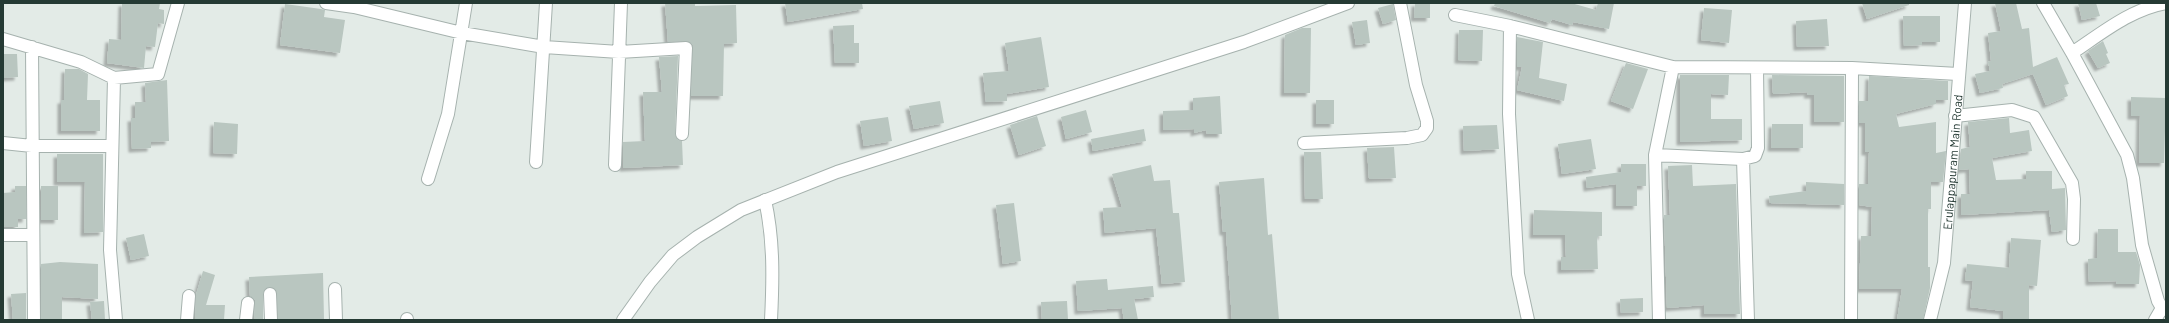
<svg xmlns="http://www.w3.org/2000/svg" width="2169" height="323" font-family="Barlow,sans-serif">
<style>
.building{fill:#b9c6c0;filter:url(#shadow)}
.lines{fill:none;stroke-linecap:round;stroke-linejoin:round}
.minor-casing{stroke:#a6b2ae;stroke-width:14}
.tertiary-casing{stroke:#a6b2ae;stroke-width:14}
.minor{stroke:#fff;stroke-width:12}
.tertiary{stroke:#fff;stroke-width:12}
.labels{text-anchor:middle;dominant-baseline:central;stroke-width:3.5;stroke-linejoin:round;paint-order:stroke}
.street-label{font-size:12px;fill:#253a34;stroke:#f3f8f6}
</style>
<defs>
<filter id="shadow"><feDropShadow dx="-3.5" dy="3.5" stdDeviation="1" flood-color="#0004"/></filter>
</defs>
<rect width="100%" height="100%" fill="#e3ebe7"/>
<path class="building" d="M122 3H160L159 9 164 10V24L158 23 155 47 146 46 144 68 107 63 109 39 121 40Z
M665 3H695V6L736 5 737 43 724 44 723 96H691L693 45 686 41 668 42Z
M785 3H862L863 9 788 22Z
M1415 3H1430V18H1414Z
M1495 3H1571L1596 10 1598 3H1614L1609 29 1573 22 1572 25 1552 19 1550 23 1494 6Z
M1862 3H1909V5L1867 19Z
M1995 3H2016L2022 29 2029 28 2033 67 2057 57 2069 84 2064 85 2068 96 2046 105 2033 74 2002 84 2003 88 1980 93 1975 74 1990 71 1988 62 1991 61 1988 33 2001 31Z
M2078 3H2096L2100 16 2082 20Z
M285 4 321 9 325 10 324 17 345 20 340 53 280 45Z
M1393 4 1396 20 1383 24 1378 8Z
M1704 8 1732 10 1729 43 1701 40Z
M1903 16H1940V42H1922V45L1904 46Z
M1827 19 1829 46 1797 47 1796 21Z
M1367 20 1370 43 1356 45 1352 22Z
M854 25V43H859V63H835L833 26Z
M1302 28H1311L1310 93H1284L1285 35Z
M1459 30H1483L1482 61 1458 60Z
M1041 37 1049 87 1007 94V101L986 102 983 73 1009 71 1005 43Z
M1517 37 1543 42 1539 78 1567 84 1564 101 1517 90 1522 67H1517Z
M2103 41 2108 53 2106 54 2110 63 2098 68 2088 51Z
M3 54H17L18 77 3 78Z
M678 56 675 134 678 140 682 141 683 165 623 168V142L645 141 643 92H662L659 57Z
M1626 63 1648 69 1633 109 1611 101Z
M65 69H79L88 74 87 100H100V131H61V100H64Z
M1680 75H1729L1728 95 1711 94V119H1742V140L1680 142Z
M1772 75 1844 76V122H1814V95H1807L1808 92 1773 94Z
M1869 76 1948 81V100H1936V104L1896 114 1899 127 1936 122V153L1946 151 1943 182H1931V209H1928V267H1930V288L1923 320H1897L1902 289H1859L1861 236H1871L1872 207 1859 205V184H1868L1869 152H1865V123H1859V101H1868Z
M167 80 169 141 151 142V148L132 149 131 118H135V102H146L145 83Z
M1220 96 1222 134H1207L1206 130 1194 133V129L1163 130V111L1193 110V98Z
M2131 97 2166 98 2164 163H2139L2140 116H2131Z
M1316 100H1334V124H1316Z
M940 101 944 123 914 129 909 106Z
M1086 110 1092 132 1066 139 1061 117Z
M1037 116 1046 146 1019 155 1010 125Z
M888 117 892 141 864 146 860 121Z
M2009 118 2010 133 2029 130 2032 151 1992 158 1996 180 2026 179V171H2052V189L2065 188 2066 230 2052 232 2049 210 1961 215V194H1970L1969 169 1959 170 1961 149 1970 147 1968 122Z
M214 122 238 124 237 154 213 153Z
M1772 124H1803V148H1771Z
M1497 125 1499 149 1464 151 1463 126Z
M1144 129 1146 141 1093 151 1091 139Z
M1591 139 1596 169 1562 174 1558 144Z
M1394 147 1396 178 1369 179 1367 148Z
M1304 152H1321L1323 199H1305Z
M57 154H103V232L84 233 85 182H57Z
M1621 164H1646V186H1637V206H1616V184L1587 188 1586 177 1621 172Z
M1151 165 1154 181 1170 180 1173 213H1179L1185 282 1162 284 1156 228 1105 233 1103 208 1122 207 1112 174Z
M1692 165 1693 186 1736 184 1740 314H1704V305L1667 308 1664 215H1670L1668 166Z
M1264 178 1268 235 1272 234 1279 320H1232L1226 232H1223L1219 182Z
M1806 182 1844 184V205L1770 203 1769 196 1806 191Z
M15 186H26V219H18V227H3V193L15 192Z
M41 186H58V220H41Z
M1014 203 1021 261 1003 264 996 205Z
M1534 210 1602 212V236H1597L1598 269 1561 270V257H1566L1565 235H1533Z
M2098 229H2118V252H2136L2140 265 2139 284H2116L2117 281 2089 282 2088 259 2097 258Z
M144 234 149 256 131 260 126 238Z
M2011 238 2041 240 2037 286 2029 285V319H2003V311L1970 307 1973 281 1965 280 1967 264 2009 268Z
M60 262 98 264V299L62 297V320H41V264Z
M203 271 215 275 206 305H225L224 320H195L196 295Z
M323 273 324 320H278L277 293 276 290 270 287 266 288 263 294V320H254L255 303V300L250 296 249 277Z
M1107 279 1108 290 1153 286 1154 297 1134 299 1138 320H1124L1122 308 1078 311 1076 281Z
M26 293V320H13L11 294Z
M1643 298V312L1621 313 1620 299Z
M104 301 105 320H92L90 302Z
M1067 301 1068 320H1042L1041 302Z"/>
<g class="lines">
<g class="minor-casing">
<path id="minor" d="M326 3 354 7 462 33 544 47 619 52 686 48 682 134
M2043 3 2072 53 2127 155 2133 178 2142 245 2158 301 2162 308 2166 310
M1455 15 1510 26 1673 67 1852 68 1958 74
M1510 26 1509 114 1518 274 1528 320
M3 39 81 62 114 78 110 250 116 320
M32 47 34 320
M2072 53C2102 33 2131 9 2166 3
M114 78 158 74 178 3
M1955 116 2012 110 2034 117 2072 183 2074 199 2073 239
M3 143 32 146H112
M1304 143 1407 138 1422 135 1427 128V121L1416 85 1400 3
M1655 155 1673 67
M1743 159 1748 320
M536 162 546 3
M615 165 621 3
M428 179 448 114 466 3
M765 200C774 240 773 280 771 320
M3 235H32
M335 289 336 320
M270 294 271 320
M407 319V320
M187 320 189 296
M246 320 248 303
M1659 320 1655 155 1743 159 1755 156 1758 148 1757 68
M1851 320 1852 68
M2155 320 2162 308"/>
</g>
<g class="tertiary-casing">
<g id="tertiary">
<path d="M623 320 650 282 673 255 697 237 741 210 837 172 1244 42 1348 3"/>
<path id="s1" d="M1930 320 1944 263 1965 3"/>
</g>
</g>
<use href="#minor" class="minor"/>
<use href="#tertiary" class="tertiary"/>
</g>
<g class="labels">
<g class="street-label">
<text stroke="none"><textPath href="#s1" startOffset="160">Erulappapuram Main Road</textPath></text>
</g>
</g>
<rect width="2169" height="323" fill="none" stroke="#253a34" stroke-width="8"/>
</svg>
